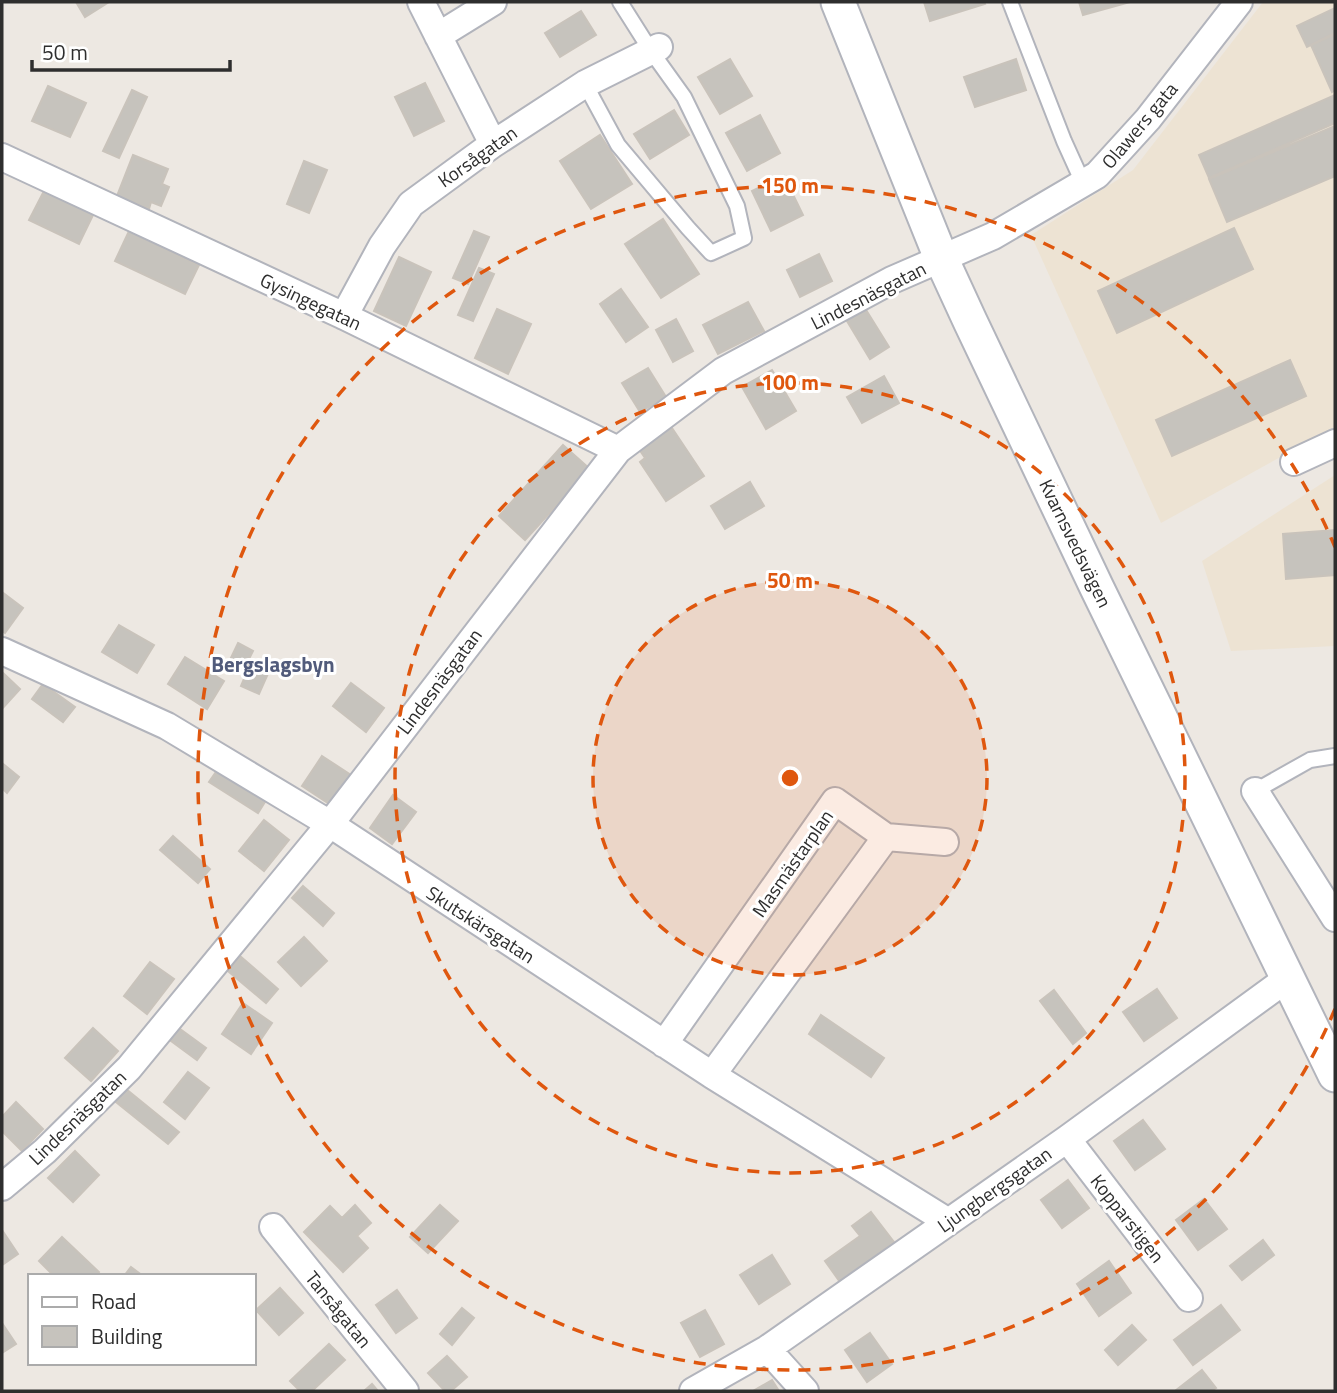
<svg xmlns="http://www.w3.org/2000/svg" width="1337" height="1393" font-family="'Titillium Web',sans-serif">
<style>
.education{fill:#ede3d3}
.building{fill:#c6c3bd;stroke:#c9c3bb;stroke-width:2}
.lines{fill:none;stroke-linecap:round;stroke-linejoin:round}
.service-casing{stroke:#b2b4bc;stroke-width:18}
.minor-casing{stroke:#b2b4bc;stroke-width:30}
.tertiary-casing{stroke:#b2b4bc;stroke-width:37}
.service{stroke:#fff;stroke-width:14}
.minor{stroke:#fff;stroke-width:26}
.tertiary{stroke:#fff;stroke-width:33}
.ring{fill:none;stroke:#df570e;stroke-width:3.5;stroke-dasharray:12 9}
.labels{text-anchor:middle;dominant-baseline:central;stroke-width:6;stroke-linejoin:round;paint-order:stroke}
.street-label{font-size:19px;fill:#2e2e2e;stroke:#fff}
.neighbourhood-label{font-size:21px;font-weight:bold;fill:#515b7b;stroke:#fff}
.centre{fill:#df570e;stroke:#fff;stroke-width:3.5}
.ring-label{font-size:21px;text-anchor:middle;font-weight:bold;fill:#df570e;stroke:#fff;stroke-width:6;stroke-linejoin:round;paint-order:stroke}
</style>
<rect width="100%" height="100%" fill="#ede8e2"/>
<path class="education" d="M1263 2H1335V427L1161 523 1031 235 1133 170Z
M1335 475V646L1231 651 1202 561Z"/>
<path class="building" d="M76 2H109L85 17Z
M924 2H984L985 4 930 21Z
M1079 2H1130L1083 15Z
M1335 8V33L1307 47 1297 26Z
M581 11 596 35 560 57 545 33Z
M1335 34V90L1332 92 1311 45Z
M730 59 752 96 720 114 698 77Z
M1016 59 1026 90 975 107 964 77Z
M425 83 444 121 414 136 395 97Z
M48 86 86 103 70 137 32 121Z
M132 90 147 97 119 158 103 151Z
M1335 95V123L1209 178 1199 155Z
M674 110 689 135 650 159 634 134Z
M760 115 780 153 747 171 726 133Z
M1335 126V176L1227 222 1209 179Z
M600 135 632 184 591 209 560 161Z
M133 155 168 169 162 184 169 187 161 206 151 202 149 209 117 196Z
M304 161 327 170 309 213 287 204Z
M784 176 803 215 771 231 752 191Z
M46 187 95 211 79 244 29 220Z
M663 219 699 274 661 298 625 244Z
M1234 228 1253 269 1117 333 1098 291Z
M129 231 199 265 185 294 115 261Z
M474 231 489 237 468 284 453 278Z
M819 254 832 281 800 297 787 270Z
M399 257 431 272 406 326 374 311Z
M479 268 494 274 473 321 458 315Z
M621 289 648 327 626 342 600 304Z
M748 302 764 331 718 354 703 325Z
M863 305 889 347 870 359 844 316Z
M497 309 531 324 508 374 475 358Z
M676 319 693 351 673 362 656 330Z
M1290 360 1306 396 1172 456 1156 420Z
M648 368 666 397 640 412 622 383Z
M772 370 796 411 766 429 742 387Z
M884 376 899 403 862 423 847 397Z
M670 425 704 476 666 501 640 462 645 458 637 446Z
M563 445 590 469 525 540 499 516Z
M750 482 764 506 725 529 711 506Z
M1335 530V575L1286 579 1283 534Z
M2 592 23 608 5 633 2 631Z
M119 625 154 645 137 673 102 652Z
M238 643 253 651 243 671 228 664Z
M185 657 224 681 207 709 168 684Z
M251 662 270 669 259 694 241 686Z
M2 672 20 689 2 709Z
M351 683 384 708 366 732 333 706Z
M43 684 75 707 63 722 32 699Z
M322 756 351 775 331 805 302 786Z
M2 763 19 777 7 793 2 788Z
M220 766 268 797 258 813 209 782Z
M393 795 416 812 392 844 370 828Z
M264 820 289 840 264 871 239 851Z
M173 836 210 869 198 883 160 850Z
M303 886 334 913 323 926 292 898Z
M304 937 327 961 301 986 278 962Z
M240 956 278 989 266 1003 228 971Z
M150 962 174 979 147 1014 124 996Z
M1157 989 1177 1018 1144 1041 1123 1012Z
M1054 990 1086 1033 1073 1044 1040 1001Z
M243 1003 272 1023 251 1054 222 1034Z
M821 1015 884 1058 871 1077 809 1034Z
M176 1026 206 1048 197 1060 167 1038Z
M93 1028 118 1051 91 1081 65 1058Z
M188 1072 209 1088 185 1119 164 1102Z
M126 1089 179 1132 168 1144 116 1102Z
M16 1102 43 1129 22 1151 2 1131V1117Z
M1143 1120 1165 1149 1135 1170 1114 1141Z
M75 1151 99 1175 73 1202 48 1178Z
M1068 1180 1089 1208 1062 1228 1041 1200Z
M1204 1199 1227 1229 1198 1250 1176 1220Z
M355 1205 371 1223 357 1236 368 1248 343 1272 304 1232 330 1206 342 1218Z
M440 1205 458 1221 428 1253 410 1237Z
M871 1212 894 1242 840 1282 825 1261 860 1236 852 1226Z
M2 1230 18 1254 2 1265Z
M62 1237 99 1272 96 1276H54L39 1261Z
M1263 1240 1274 1255 1242 1280 1230 1266Z
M772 1255 790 1284 759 1304 740 1275Z
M1109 1261 1131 1293 1099 1316 1077 1284Z
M131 1267 143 1276H124Z
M280 1288 303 1313 279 1335 256 1310Z
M397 1290 417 1318 396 1333 376 1305Z
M1221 1305 1240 1330 1193 1365 1174 1340Z
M462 1308 474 1318 452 1345 440 1334Z
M705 1310 724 1344 700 1357 681 1323Z
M2 1323 16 1344 2 1353Z
M1132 1325 1146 1340 1118 1365 1105 1350Z
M870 1333 892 1364 867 1382 845 1350Z
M329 1344 345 1360 312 1391H300L290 1381Z
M447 1356 467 1377 451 1391H445L428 1373Z
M1202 1370 1216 1388 1211 1391H1175Z
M772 1380 779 1391H753Z
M372 1384 378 1391H364Z"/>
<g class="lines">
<g class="service-casing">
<path id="service" d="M1010 2 1064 141 1083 183
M585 84 618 145 688 228 711 253 744 238 737 206 684 97 651 51 620 2
M1255 791 1310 760 1335 756"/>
</g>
<g class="minor-casing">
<path id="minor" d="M421 2 493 144
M438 36 493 2
M2 157 344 316 618 450
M344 316 382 246 411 204 493 144 585 84 659 47
M1294 462 1335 443
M2 651 167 726 330 824 712 1075 947 1221
M1255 791 1335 918
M886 837 945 842
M664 1044 835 801 886 837 712 1075
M1067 1139 1189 1298
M2 1187 45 1151 129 1068 330 824 618 450 723 371 892 280 993 236 1097 175 1148 119 1239 2
M273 1227 405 1391
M767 1349 805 1391
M693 1391 767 1349 1067 1139 1288 978"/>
</g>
<g class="tertiary-casing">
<path id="tertiary" d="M838 2 941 258 970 321 1097 588 1335 1075"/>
</g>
<use href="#service" class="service"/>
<use href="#minor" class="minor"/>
<use href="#tertiary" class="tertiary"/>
</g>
<circle cx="790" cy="778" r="197" fill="#df570e" fill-opacity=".12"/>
<g class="ring">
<circle cx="790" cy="778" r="197"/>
<circle cx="790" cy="778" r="395"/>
<path d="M1335 1009A592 592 0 1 1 1335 547"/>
</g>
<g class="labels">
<g class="street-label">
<text transform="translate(1139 125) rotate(-50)">Olawers gata</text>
<text transform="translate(477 156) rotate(-35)">Korsågatan</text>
<text transform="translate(868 295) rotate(-27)">Lindesnäsgatan</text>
<text transform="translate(311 301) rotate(25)">Gysingegatan</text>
<text transform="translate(1076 543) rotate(64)">Kvarnsvedsvägen</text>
<text transform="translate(439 681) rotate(-53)">Lindesnäsgatan</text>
<text transform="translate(792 863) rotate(-55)">Masmästarplan</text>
<text transform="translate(481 924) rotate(33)">Skutskärsgatan</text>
<text transform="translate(77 1117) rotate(-44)">Lindesnäsgatan</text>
<text transform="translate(994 1189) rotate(-35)">Ljungbergsgatan</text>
<text transform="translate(1128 1218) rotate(52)">Kopparstigen</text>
<text transform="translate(339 1309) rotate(51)">Tansågatan</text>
</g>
<g class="neighbourhood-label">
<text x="273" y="664">Bergslagsbyn</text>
</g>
</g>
<circle cx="790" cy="778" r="10" class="centre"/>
<g class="ring-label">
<text x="790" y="193">150 m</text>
<text x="790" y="390">100 m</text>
<text x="790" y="588">50 m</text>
</g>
<rect width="1337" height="1393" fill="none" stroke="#2e2e2e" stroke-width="7"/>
<rect x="28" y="1274" width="228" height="91" fill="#ffffff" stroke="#ababab" stroke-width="2"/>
<rect x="42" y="1297" width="35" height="10" fill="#ffffff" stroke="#ababab" stroke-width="2"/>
<text x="91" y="1309" font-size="21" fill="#2e2e2e">Road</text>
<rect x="42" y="1326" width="35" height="21" fill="#c6c3bd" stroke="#ababab" stroke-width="2"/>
<text x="91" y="1344" font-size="21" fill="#2e2e2e">Building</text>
<path d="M32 60v10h198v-10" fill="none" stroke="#2e2e2e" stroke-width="3.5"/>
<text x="42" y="60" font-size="21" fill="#2e2e2e" stroke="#ffffff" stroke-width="5" paint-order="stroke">50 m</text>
</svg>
